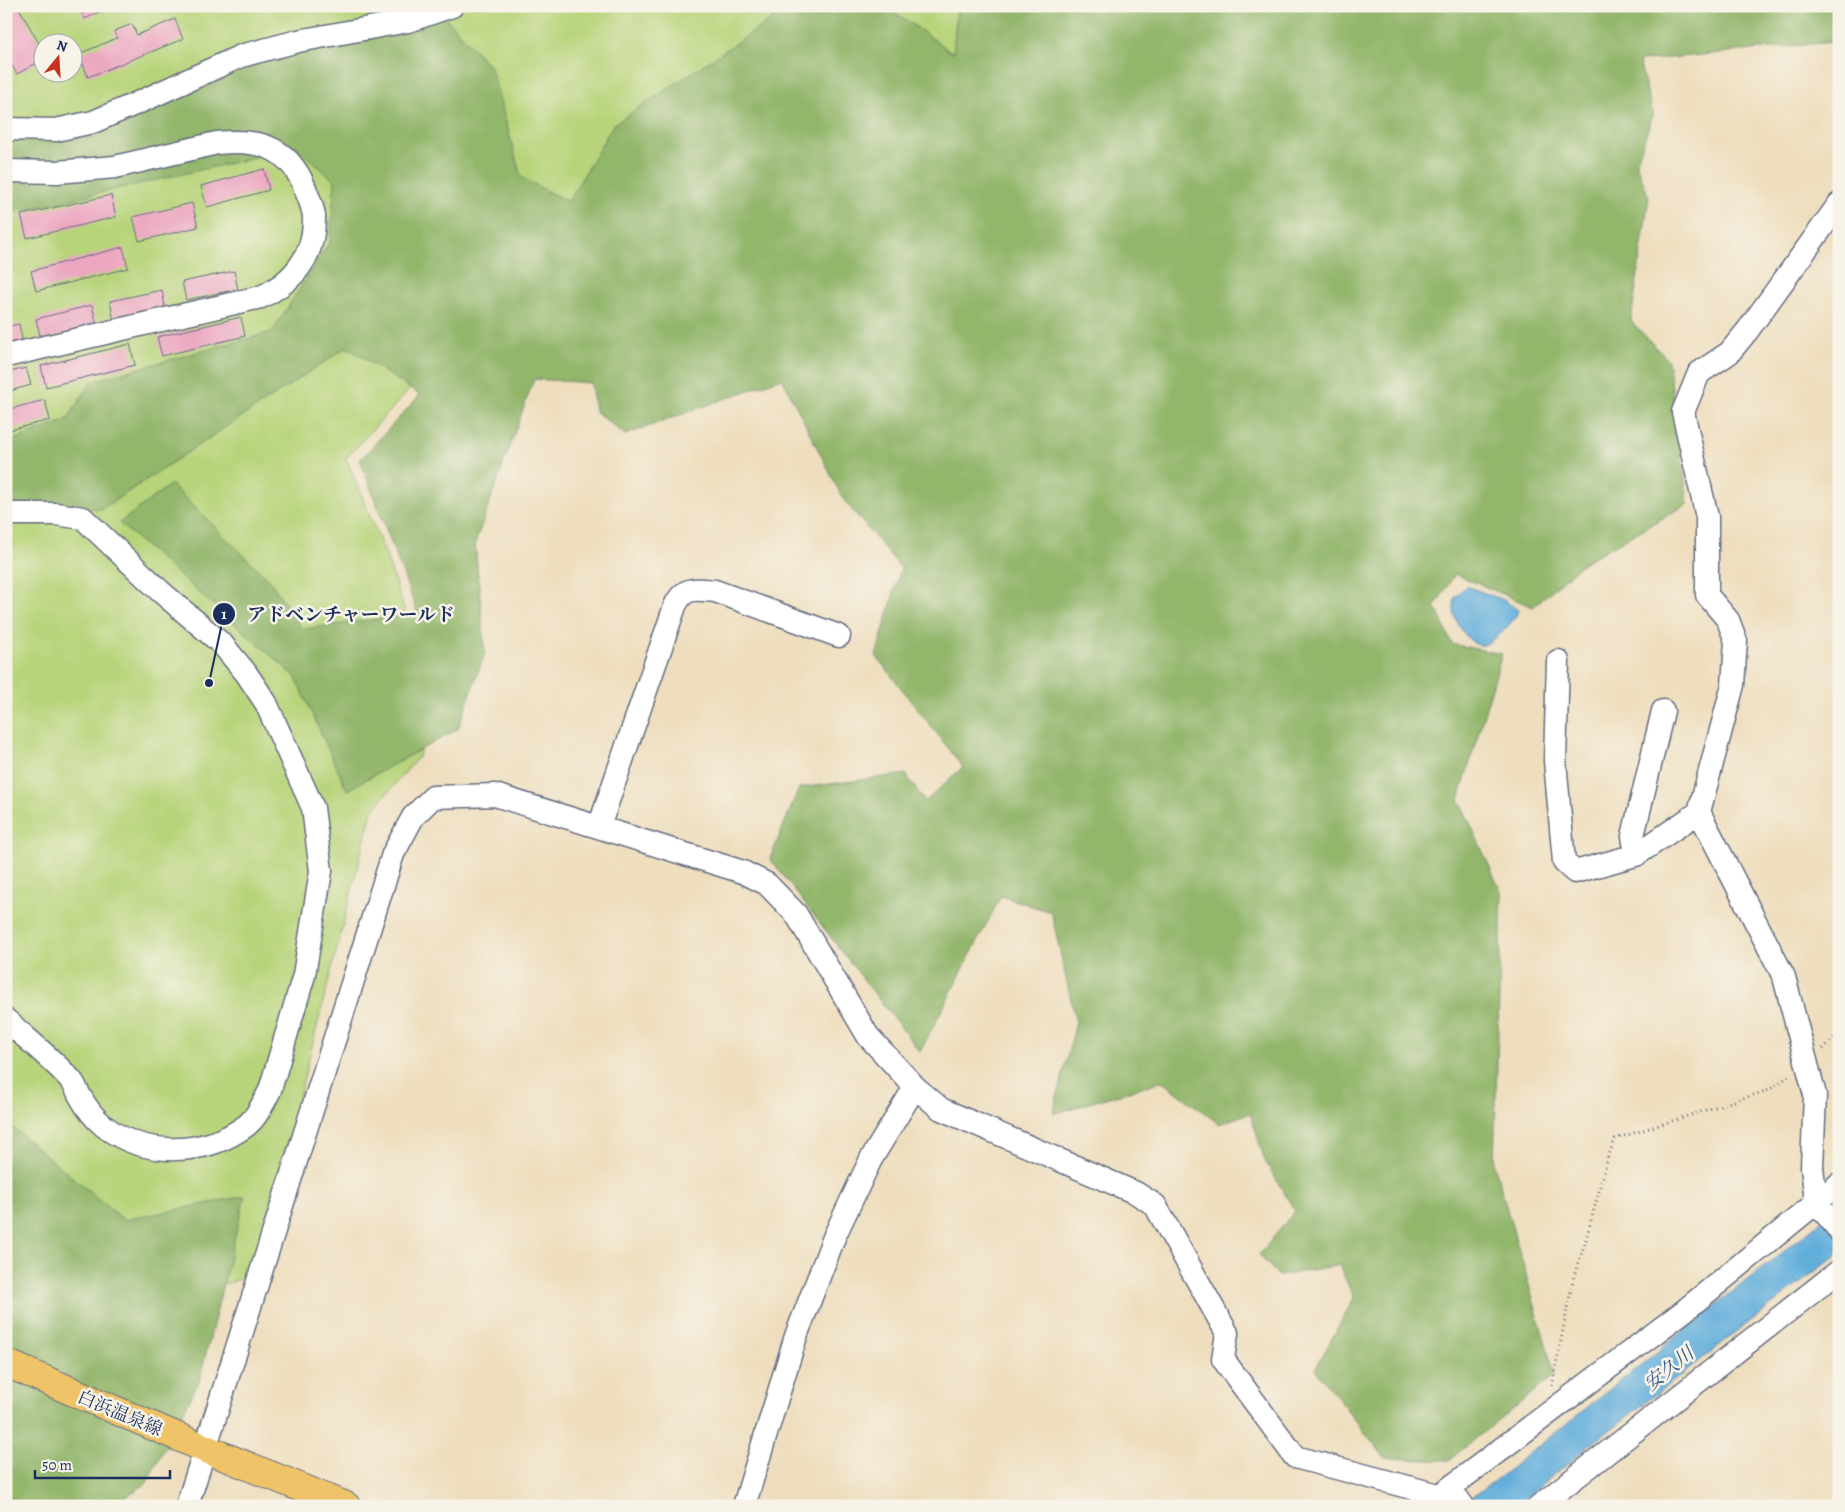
<svg xmlns="http://www.w3.org/2000/svg" width="1845" height="1512" font-family="Alegreya,'Noto Serif JP',serif">
<style>
.green{fill:#b8d47a;stroke:#6a826c;fill-rule:evenodd}
.forest{fill:#92b66a;stroke:#567264}
.water{fill:#63afdc;stroke:#3f6f9d}
.building{fill:#eca7c1}
.lines{fill:none;stroke-linecap:round;stroke-linejoin:round}
.minor-casing{stroke:#656c80;stroke-width:25}
.major-casing{stroke:#656c80;stroke-width:30}
.path{stroke:#656c80;stroke-width:3;stroke-dasharray:1 4;stroke-linecap:butt}
.minor{stroke:#fff;stroke-width:22}
.major{stroke:#efc469;stroke-width:28}
.labels{text-anchor:middle;dominant-baseline:central;stroke-width:5;stroke-linejoin:round;paint-order:stroke}
.street-label{font-size:18px;fill:#1b2f5e;stroke:#f7f3e8}
.water-label{font-size:19px;font-style:italic;fill:#315584;stroke:#f7f3e8}
.leader{fill:none;stroke:#1b2f5e;stroke-width:2}
.callout-dot{fill:#1b2f5e;stroke:#f7f3e8;stroke-width:2}
.mark-label{font-size:15px;text-anchor:middle;font-weight:bold;fill:#fff}
.callout-label{font-size:19px;text-anchor:middle;font-weight:bold;fill:#1b2f5e;stroke:#f7f3e8;stroke-width:5;stroke-linejoin:round;paint-order:stroke}
</style>
<rect width="100%" height="100%" fill="#f7f3e8"/>
<filter id="ink" filterUnits="userSpaceOnUse"><feTurbulence type="fractalNoise" baseFrequency=".02" numOctaves="2"/><feDisplacementMap in="SourceGraphic" scale="10" xChannelSelector="R" yChannelSelector="G"/><feConvolveMatrix kernelMatrix="1 2 1 2 8 2 1 2 1" color-interpolation-filters="sRGB"/></filter>
<filter id="wash" filterUnits="userSpaceOnUse"><feTurbulence type="fractalNoise" baseFrequency=".0096" numOctaves="4" result="noise"/><feDisplacementMap in="SourceGraphic" scale="20" xChannelSelector="R" yChannelSelector="G"/><feGaussianBlur stdDeviation="1.12" result="paint"/><feColorMatrix in="noise" values="0 0 0 0 0 0 0 0 0 0 0 0 0 0 0 0 0 1.4 0 .05"/><feComposite in="paint" operator="in"/></filter>
<g filter="url(#wash)">
<rect width="100%" height="100%" fill="#eedebe"/>
<path class="green" d="M6 6H1014L1019 124 433 364 346 458 386 555 405 612 420 755 372 811 254 1273 41 1359 6 1344ZM42 42H72V72H42Z"/>
<path class="forest" d="M792 6H886L953 53 957 6H1839V37L1833 42 1639 61 1653 114 1636 164 1649 197 1631 321 1668 360 1688 504 1584 562 1533 607 1455 574 1435 606 1452 644 1502 654 1459 799 1502 894 1494 1164 1555 1375 1448 1461 1385 1458 1315 1369 1354 1298 1339 1265 1279 1276 1259 1255 1295 1211 1265 1161 1250 1113 1219 1124 1162 1081 1053 1114 1076 1022 1051 912 1001 896 920 1052 770 859 799 788 906 774 925 802 963 767 876 656 901 568 843 499 782 378 625 435 595 411 591 383 534 379 475 543 485 653 458 729 347 790 295 676 119 523 171 484 270 581 302 629 418 614 360 460 420 395 347 347 102 509 6 504V443L67 420 92 381 272 332 330 241 335 181 297 148 6 214V139L79 137 233 71 282 53 443 15 491 68 521 177 568 202 613 125Z
M6 1122 124 1220 245 1196 199 1382 146 1484 110 1506H6Z"/>
<path class="water" d="M1466 586 1504 600 1518 610C1517 620 1493 643 1483 645 1471 648 1458 626 1455 616 1453 610 1454 603 1455 597Z
M1839 1207V1253L1588 1447 1516 1506H1461L1506 1472Z"/>
<g id="blocks">
<path class="building" d="M6 6H18L42 49V60L17 74 6 56Z
M78 6H111L85 19Z
M175 19 183 39 88 77 79 54 117 38 114 31 132 24 137 35Z
M264 169 269 190 207 207 201 186Z
M111 195 116 217 27 238 21 215Z
M192 203 198 227 139 241 133 217Z
M123 247 128 268 36 291 31 271Z
M234 271 238 289 186 300 182 282Z
M162 290 166 312 114 322 110 301Z
M92 305 97 326 41 340 36 319Z
M241 317 245 336 162 356 157 337Z
M19 324 23 344 6 348V327Z
M130 344 135 365 46 387 41 366Z
M26 368 31 385 6 392V373Z
M45 400 50 420 6 431V410Z"/>
</g>
</g>
<g filter="url(#ink)">
<use href="#blocks" fill-opacity="0" stroke="#656c80" stroke-width="1"/>
<g class="lines">
<g class="minor-casing">
<path id="minor" d="M6 129 56 130 93 122 142 101 241 56 298 41 408 21 452 6
M6 171 57 172 115 167 217 143C236 141 257 141 274 150 289 158 300 174 306 191 309 198 313 208 314 216 315 255 295 281 261 297L6 356
M6 514H56L83 518 160 591 222 644 246 673 266 703 313 808 321 871 304 975 270 1090C264 1102 257 1117 247 1125 206 1156 145 1158 104 1126 94 1118 86 1107 80 1096 77 1091 75 1084 71 1080 51 1058 28 1040 6 1020
M1558 661 1555 761 1564 862 1575 872 1636 855 1699 812 1784 977 1815 1095 1812 1167 1816 1202 1839 1230
M1699 812 1733 685 1736 641 1728 620 1707 595V517L1683 412 1699 373 1729 353 1748 330 1839 204
M599 827 675 606C684 586 696 589 715 591L839 636
M1636 855 1633 836 1663 711
M1450 1488 1463 1506
M1427 1505 1684 1311 1839 1184
M187 1506 393 854 413 817 433 797 495 795 743 872 767 884 796 914 868 1036 915 1087 941 1109 1136 1193 1155 1205 1227 1333 1223 1359 1295 1457 1438 1495
M744 1506 796 1336 835 1235 871 1159 915 1087
M1539 1506 1839 1271"/>
</g>
<g class="major-casing">
<path id="major" d="M6 1363 206 1449 346 1506"/>
</g>
<path class="path" d="M1823 1049 1839 1033
M1552 1386 1573 1279 1585 1243 1608 1157 1615 1139 1769 1090 1789 1076"/>
<use href="#minor" class="minor"/>
<use href="#major" class="major"/>
</g>
</g>
<g class="labels">
<g class="street-label">
<text transform="translate(120 1413) rotate(23)">白浜温泉線</text>
</g>
<g class="water-label">
<text transform="translate(1669 1369) rotate(-39)">安久川</text>
</g>
</g>
<path class="leader" d="M209 683L224 614"/>
<g class="callout-dot">
<circle cx="209" cy="683" r="5"/>
<circle cx="224" cy="614" r="12"/>
</g>
<g class="mark-label">
<text x="224" y="619">1</text>
</g>
<g class="callout-label">
<text x="351" y="621">アドベンチャーワールド</text>
</g>
<rect width="1845" height="1512" fill="none" stroke="#f7f3e8" stroke-width="25"/>
<g transform="translate(58 58) rotate(18)"><circle r="24" fill="#f7f3e8" stroke="#9fa5b1"/>
<path d="M0-4L9 19L0 12L-9 19Z" fill="#c8321e"/>
<text y="-8" font-size="14" font-weight="bold" text-anchor="middle" fill="#1b2f5e">N</text>
</g>
<path d="M35 1470v8h135v-8" fill="none" stroke="#1b2f5e" stroke-width="2.5"/>
<text x="42" y="1470" font-size="15" fill="#1b2f5e" stroke="#f7f3e8" stroke-width="4" paint-order="stroke">50 m</text>
</svg>
